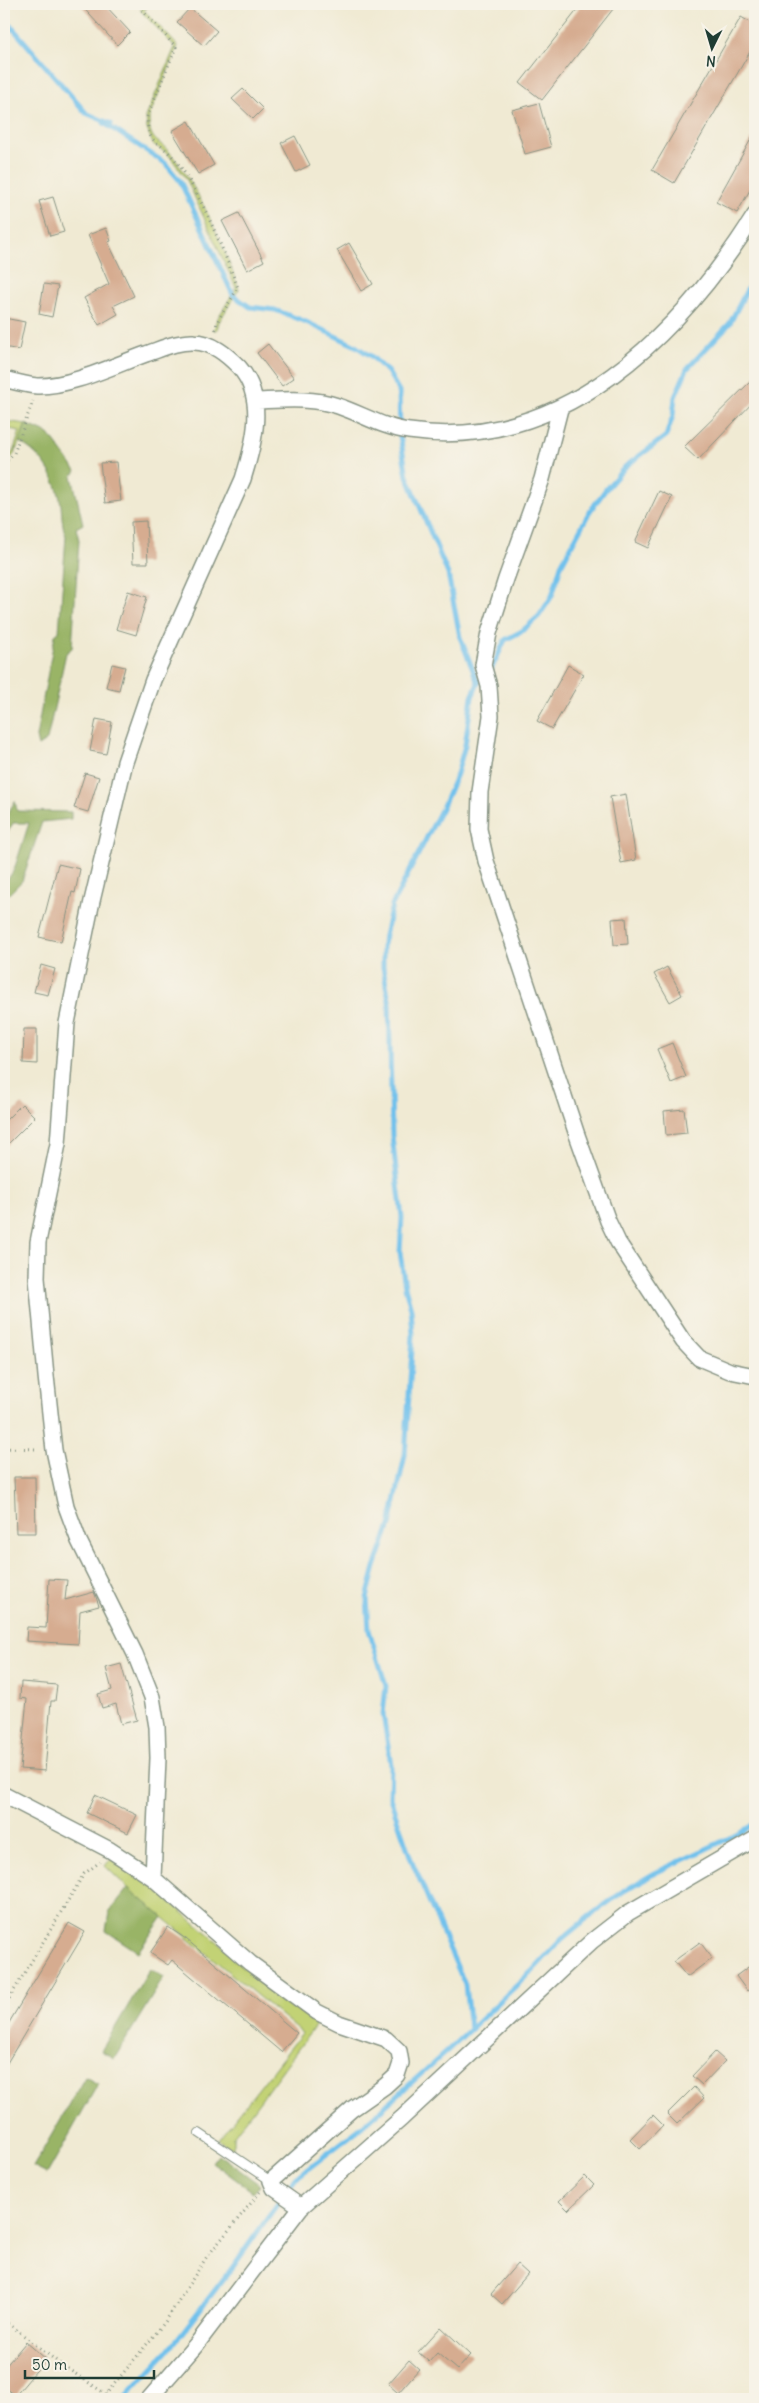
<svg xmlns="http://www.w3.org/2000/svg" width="759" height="2403" font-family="Delius,sans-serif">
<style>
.green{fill:#c2d274;stroke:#708854}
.forest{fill:#99b466;stroke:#5c784d}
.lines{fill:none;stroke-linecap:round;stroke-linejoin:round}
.stream{stroke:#71c1ec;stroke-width:5}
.building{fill:#d6ac90}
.lane-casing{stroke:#889484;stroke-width:10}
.street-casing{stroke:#889484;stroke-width:18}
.path{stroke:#889484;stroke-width:3;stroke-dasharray:1 4;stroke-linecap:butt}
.lane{stroke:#fff;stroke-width:8}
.street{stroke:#fff;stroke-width:15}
</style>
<rect width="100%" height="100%" fill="#f7f3e8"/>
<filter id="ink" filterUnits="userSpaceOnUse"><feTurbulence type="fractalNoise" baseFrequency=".02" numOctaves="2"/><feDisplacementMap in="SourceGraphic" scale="10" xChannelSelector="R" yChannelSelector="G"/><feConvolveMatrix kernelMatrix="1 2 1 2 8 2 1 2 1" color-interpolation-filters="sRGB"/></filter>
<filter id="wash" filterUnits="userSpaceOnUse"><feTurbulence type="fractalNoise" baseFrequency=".0096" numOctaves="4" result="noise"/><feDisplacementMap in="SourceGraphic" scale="20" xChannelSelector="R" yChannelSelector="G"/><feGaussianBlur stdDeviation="1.12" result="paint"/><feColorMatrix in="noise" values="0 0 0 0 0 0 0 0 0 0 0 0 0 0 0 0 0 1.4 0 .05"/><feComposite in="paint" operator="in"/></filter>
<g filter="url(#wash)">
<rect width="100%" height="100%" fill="#f0ead3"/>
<path class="green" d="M148 4H152L144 10 178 46 149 117C149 143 158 138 171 154 199 188 224 247 239 289L219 322 217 330H214L216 321 236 288 186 178 168 154 153 144 147 129 146 117 175 47 140 10Z
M4 421 26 424 15 453 4 466V462L13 452 20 431 4 428Z
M111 1858 148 1883 303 2014 318 2022 233 2137V2149L218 2140 302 2033 128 1888 105 1866Z"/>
<path class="forest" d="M26 424 49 434 76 471 72 476 83 524 76 528 79 540 72 648 66 653 47 740 38 746 36 737 55 635 59 632 66 536C62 526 62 517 61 505 57 478 43 455 19 442Z
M15 801 17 811 71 812V819L42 822 22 881 4 899V885L14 870 29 823H13L4 839V820Z
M128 1888 163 1917 138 1952 106 1931 109 1912Z
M150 1969 164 1977 114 2059 101 2051Z
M85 2077 98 2084 47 2174 33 2167Z
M218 2154 260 2185 253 2192 212 2162Z"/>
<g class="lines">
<path class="stream" d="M4 18 86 113 111 124 104 123 165 163 180 181 233 295 250 307 275 310 304 321 354 345 371 356 388 372 399 391 400 436 407 476 448 574 460 637 478 683
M470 2029 465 1985 411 1859 390 1798 391 1765 383 1714 386 1686 369 1630 367 1598 375 1567 390 1525 405 1455 413 1335 411 1309 405 1287 400 1252 402 1217 392 1136 389 1000 383 967V944L392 905 442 808 457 774 465 745 472 697 478 683 492 668 505 640 522 631 539 616 552 596 561 565 590 511 606 489 626 466 666 436 673 416 675 397 687 369 730 323 755 274
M124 2399 168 2351 232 2268 296 2178 363 2126 447 2051 533 1970 562 1939 591 1915 624 1891 655 1873 740 1833 755 1823"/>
</g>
<g id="blocks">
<path class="building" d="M80 4H104L130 32 117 45Z
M582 4H617L542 100 520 83Z
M190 8 217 31 204 46 177 22Z
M741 17 755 25V43L674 183 652 170Z
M243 89 263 109 253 119 232 99Z
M539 103 551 147 525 154 512 110Z
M189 121 214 165 198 174 172 131Z
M755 132V181L737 213 716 202Z
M295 136 310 165 296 172 281 143Z
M53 197 64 232 50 236 39 201Z
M239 213 264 261 247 270 222 221Z
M106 228 111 241 108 242 134 296 113 306 118 314 99 325 84 298 109 284 88 235Z
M349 243 373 284 361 291 337 250Z
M44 284 58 286 52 317 39 314Z
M4 318 25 322 19 350 4 347Z
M268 344 294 378 282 386 257 353Z
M755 377V400L698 460 684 447Z
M116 462 121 501 105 503 100 463Z
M659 491 672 497 648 548 635 542Z
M146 521 148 563H133L131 522Z
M128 591 147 597 136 635 116 629Z
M112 664 125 667 119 690 106 687Z
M568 665 584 674 552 729 537 721Z
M96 719 112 722 106 754 90 751Z
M85 773 99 777 88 812 74 808Z
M626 794 636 860 621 863 610 797Z
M58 864 80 869 75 893 72 892 61 942 39 937Z
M626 918 628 944 614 945 612 919Z
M41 965 55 969 48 995 34 992Z
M667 967 682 995 670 1002 654 974Z
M24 1029H37V1064L23 1063Z
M672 1043 686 1077 671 1083 657 1049Z
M22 1104 35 1117 4 1148V1122Z
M684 1109 687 1133 666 1135 664 1111Z
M14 1477H35L36 1533H16Z
M49 1579 67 1580 65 1600 94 1592 96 1597 99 1606 80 1611 78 1644 26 1641 27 1627 46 1628Z
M121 1664 137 1720 121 1724 116 1704 102 1708 98 1694 112 1690 106 1668Z
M21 1682 57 1685 55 1701H51L45 1771 20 1769 27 1699 20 1698Z
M95 1795 137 1815 128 1833 87 1813Z
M69 1923 85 1932 4 2068V2031Z
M168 1927 186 1939 297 2033 281 2052 172 1960 168 1965 150 1953Z
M700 1942 712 1958 687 1977 674 1961Z
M755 1962V1985L747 1991 736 1976Z
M715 2052 725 2061 702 2085 692 2076Z
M694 2087 704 2098 677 2124 667 2114Z
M653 2115 663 2125 640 2149 630 2139Z
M585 2176 594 2185 568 2210 559 2201Z
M517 2264 528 2274 502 2304 491 2294Z
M441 2327 471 2355 457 2370 437 2353 429 2362 418 2352Z
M26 2342 46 2359 15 2396 4 2387V2368Z
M409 2360 419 2369 398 2393 388 2384Z"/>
</g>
</g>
<g filter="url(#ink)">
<use href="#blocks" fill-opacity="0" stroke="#889484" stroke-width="1"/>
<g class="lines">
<g class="lane-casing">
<path id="lane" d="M199 2133 271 2181"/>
</g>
<g class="street-casing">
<path id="street" d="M4 379C15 382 26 385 37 386 70 387 115 365 146 354 161 349 178 341 194 342 212 342 227 355 239 367 267 398 254 444 243 479L153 680 125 762 92 901 67 1023 58 1144 38 1242 37 1278 46 1376 54 1450 66 1506 79 1541 135 1654 152 1697 157 1727 158 1758 153 1878
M255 401C283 400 311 397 338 406 362 414 384 428 409 431 563 453 680 334 755 215
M560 409 542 479 506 579 489 633 483 665 489 686 491 716 480 792 479 829 486 861 577 1135 608 1221 618 1242 683 1341 699 1358 730 1371 755 1376
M4 1795 110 1850 153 1878 250 1963 317 2012 339 2023 386 2039 399 2051 401 2063 397 2075 385 2086 352 2109 271 2181 274 2188 301 2207
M149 2399 196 2345 301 2207 402 2118 592 1941 628 1913 755 1839"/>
</g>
<path class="path" d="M150 4 142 10 176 47 147 117C148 144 155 138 170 154 196 181 224 252 238 288L217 322 215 332
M4 464 14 453 33 401
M4 1448 38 1449
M4 2007 84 1874 100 1862
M4 2320 59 2363 106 2394
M102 2399 165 2322 206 2258 260 2192"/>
<use href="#lane" class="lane"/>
<use href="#street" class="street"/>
</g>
</g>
<rect width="759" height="2403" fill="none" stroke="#f7f3e8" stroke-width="20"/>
<g transform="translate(712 48) rotate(185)" stroke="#f7f3e8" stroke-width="4" paint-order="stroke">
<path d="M0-4L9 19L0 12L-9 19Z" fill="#1f3d34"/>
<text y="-8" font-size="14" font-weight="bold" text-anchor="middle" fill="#1f3d34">N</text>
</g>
<path d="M25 2370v8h129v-8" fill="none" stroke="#1f3d34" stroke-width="2.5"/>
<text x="32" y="2370" font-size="15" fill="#1f3d34" stroke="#f7f3e8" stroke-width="4" paint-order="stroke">50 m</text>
</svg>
